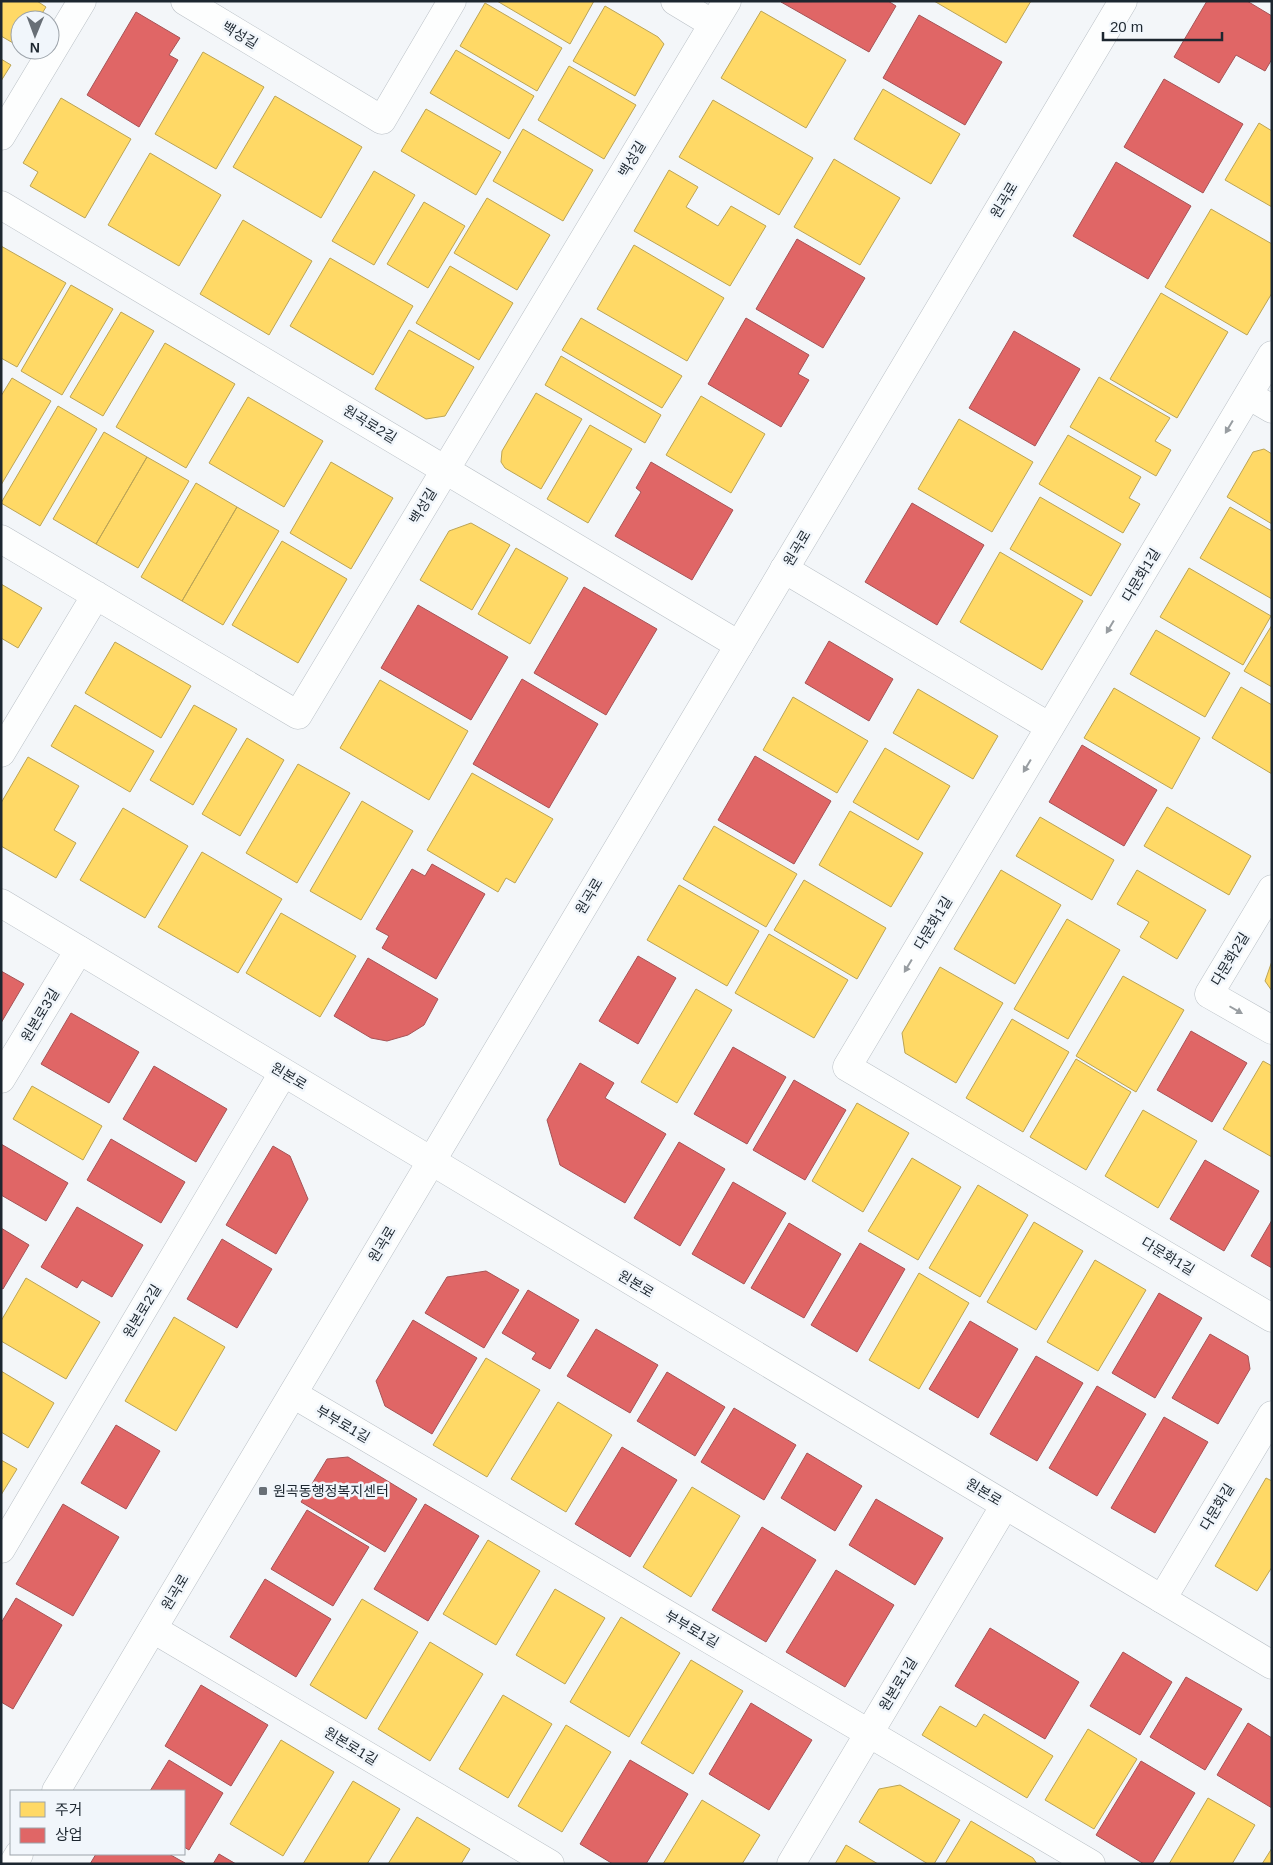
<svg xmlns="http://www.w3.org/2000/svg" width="1273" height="1865" font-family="Arial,'Noto Sans KR',sans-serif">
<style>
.homes{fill:#ffd966;stroke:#bba456}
.shops{fill:#e06666;stroke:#a65356}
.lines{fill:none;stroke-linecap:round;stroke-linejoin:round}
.pedestrian-casing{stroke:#bac0c6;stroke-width:29}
.minor-casing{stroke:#bac0c6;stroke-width:29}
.tertiary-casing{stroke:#bac0c6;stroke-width:29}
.pedestrian{stroke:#fdfefe;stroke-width:28}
.minor{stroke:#fdfefe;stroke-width:28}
.tertiary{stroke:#fdfefe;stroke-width:28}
.oneway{fill:#989da1}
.poi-dot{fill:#686f76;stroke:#f1f6fb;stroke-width:2}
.labels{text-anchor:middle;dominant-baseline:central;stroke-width:5;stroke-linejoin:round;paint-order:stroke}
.street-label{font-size:14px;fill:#1d2730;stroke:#f1f6fb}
.poi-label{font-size:14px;fill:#1d2730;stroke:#f1f6fb;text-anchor:start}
</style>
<rect width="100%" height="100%" fill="#f3f6f9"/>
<path class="homes" d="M1 1H37L46 7 38 20H20V47L1 36Z
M497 1H594L570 44Z
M934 1H1031L1006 43Z
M485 3 562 48 537 91 460 46Z
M605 6 658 37 664 44 635 96 573 61Z
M761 11 846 60 806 128 721 78Z
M456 50 534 96 509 139 430 93Z
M203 52 264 87 216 169 155 134Z
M1 59 11 65 1 81Z
M569 66 636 105 604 159 538 120Z
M883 89 960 134 931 184 854 139Z
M275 96 362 147 321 218 233 167Z
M61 98 131 139 85 218 30 186 38 172 23 163Z
M713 100 813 158 779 215 679 157Z
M426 109 501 152 476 195 401 151Z
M1259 123 1272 131V207L1225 180Z
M523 129 593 170 563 221 493 181Z
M150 153 221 195 179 266 108 225Z
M834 159 900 198 860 265 794 227Z
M669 170 698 187 686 207 718 226 731 206 766 226 730 286 634 231Z
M374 171 415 195 374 265 332 241Z
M487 198 550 235 517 290 454 253Z
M424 202 465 226 428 288 387 264Z
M1211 209 1272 244V293L1247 335 1165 287Z
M243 220 312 261 269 335 200 294Z
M634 245 724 298 687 361 597 309Z
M1 246 66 283 17 367 1 358Z
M330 258 413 306 373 375 290 326Z
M450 266 513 303 479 360 416 323Z
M71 285 113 309 62 395 21 371Z
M1161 293 1228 332 1177 418 1110 379Z
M121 312 154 331 103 416 70 397Z
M581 318 682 376 662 408 562 350Z
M409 330 474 367 445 416 426 419 375 389Z
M165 343 235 384 186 468 116 427Z
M561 356 661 415 645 443 545 385Z
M1099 377 1170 418 1155 441 1171 450 1156 476 1070 427Z
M12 378 51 401 1 485V396Z
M536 393 582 419 541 489 505 468 501 462 502 451Z
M701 396 765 434 731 493 666 455Z
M248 397 323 441 284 507 209 463Z
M58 406 97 429 40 526 1 503Z
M959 419 1033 462 992 532 918 489Z
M590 425 632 449 588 523 547 499Z
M104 432 147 457 96 544 53 519Z
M1068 435 1141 477 1129 498 1140 504 1123 533 1039 484Z
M1264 449 1272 454V524L1227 497 1253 452Z
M147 457 189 481 138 568 96 544Z
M331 462 393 498 351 569 290 533Z
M196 483 237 507 182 601 141 577Z
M1040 497 1121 544 1091 596 1010 549Z
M237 507 279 531 223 625 182 601Z
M1230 507 1272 531V599L1200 558Z
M471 523 510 545 472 610 420 580 449 531Z
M282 541 347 579 298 663 232 625Z
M516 548 568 578 530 644 478 614Z
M1000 552 1083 601 1042 670 960 622Z
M1189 568 1271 616 1243 665 1160 617Z
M1 584 42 608 18 648 1 638Z
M1272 625V687L1244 671Z
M1156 630 1230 673 1205 717 1130 674Z
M115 642 191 686 161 738 85 693Z
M380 680 468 731 429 800 340 748Z
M1241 687 1272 705V774L1212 738Z
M1114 688 1200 738 1172 789 1084 738Z
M918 689 998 736 973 779 893 733Z
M793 697 868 741 837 793 763 750Z
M75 705 154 751 130 792 51 746Z
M194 705 237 729 193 805 150 780Z
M247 738 284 760 240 836 202 814Z
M885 748 950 786 918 840 853 802Z
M28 757 79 786 54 830 76 843 56 878 1 846V803Z
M298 764 350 793 297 883 246 853Z
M472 773 553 819 515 883 506 878 498 892 427 850Z
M362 801 413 831 361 920 310 891Z
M1167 807 1251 856 1229 895 1144 846Z
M123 808 188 846 145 918 80 880Z
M850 811 923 853 891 907 819 865Z
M1040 817 1114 860 1092 900 1016 856Z
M714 826 797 874 766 927 683 879Z
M202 852 282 899 238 973 158 927Z
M1001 870 1061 905 1015 984 954 949Z
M1137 870 1206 910 1177 959 1140 937 1149 922 1117 904Z
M804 880 886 928 857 979 774 930Z
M679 885 759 931 727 986 647 940Z
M281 913 356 956 320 1017 246 973Z
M1067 919 1120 950 1068 1039 1014 1009Z
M769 934 848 980 814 1038 735 993Z
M1272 961V991L1265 981Z
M940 967 1003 1003 956 1083 905 1053 902 1033Z
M1123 976 1184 1010 1136 1092 1076 1056Z
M696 989 732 1010 677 1103 641 1082Z
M1012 1019 1069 1052 1023 1132 966 1098Z
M1076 1059 1131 1092 1086 1170 1030 1137Z
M1263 1061 1272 1066V1157L1223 1129Z
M32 1086 102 1126 83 1160 13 1119Z
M857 1103 909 1133 863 1212 812 1181Z
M1143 1110 1197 1141 1158 1208 1105 1176Z
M912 1158 961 1187 918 1260 868 1231Z
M978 1185 1028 1215 980 1297 929 1268Z
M1034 1222 1083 1251 1036 1330 987 1302Z
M1095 1260 1146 1290 1098 1371 1047 1342Z
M919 1273 969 1303 919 1389 869 1360Z
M26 1278 100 1322 66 1379 1 1341V1321Z
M174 1317 225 1347 176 1431 125 1401Z
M486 1358 540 1390 487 1477 433 1445Z
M1 1371 54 1403 28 1448 1 1432Z
M558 1402 612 1435 566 1512 511 1479Z
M1 1460 17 1469 1 1495Z
M1266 1478 1272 1481V1567L1257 1591 1215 1566Z
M692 1487 740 1516 691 1597 643 1567Z
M488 1540 540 1571 496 1645 443 1614Z
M555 1589 605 1618 565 1684 516 1655Z
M362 1599 418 1632 366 1719 310 1685Z
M621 1617 680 1653 629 1737 570 1702Z
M430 1642 483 1674 430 1761 378 1729Z
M691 1660 743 1691 693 1774 641 1743Z
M503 1695 552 1724 508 1798 459 1769Z
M940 1706 976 1727 984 1714 1053 1756 1027 1798 922 1735Z
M566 1725 611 1752 562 1832 518 1806Z
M1088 1729 1137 1759 1094 1829 1045 1800Z
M281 1740 334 1772 283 1856 230 1824Z
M353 1781 400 1809 367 1864H303Z
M900 1785 960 1820 934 1864H928L859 1822 879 1789Z
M1208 1798 1255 1825 1232 1864H1169Z
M702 1800 760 1835 742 1864H663Z
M417 1817 470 1849 461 1864H388Z
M971 1821 1033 1858 1037 1864H945Z
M846 1845 878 1864H835Z
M1272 1848V1864H1262Z"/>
<path class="shops" d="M888 1 896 6 869 52 781 2Z
M1207 1H1247L1272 16V59L1265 71 1236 55 1219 83 1174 57Z
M136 12 180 38 169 55 178 60 139 127 87 95Z
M919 15 1002 62 965 125 883 78Z
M1164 79 1243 124 1203 193 1124 147Z
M1116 162 1191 206 1148 279 1073 236Z
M797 239 865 278 823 348 756 309Z
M746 318 809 355 798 374 809 380 781 427 708 384Z
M1014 331 1080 369 1035 446 969 408Z
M651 462 733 510 692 580 615 536 641 492 636 488Z
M912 503 984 545 937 625 865 582Z
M584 587 657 629 606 715 534 673Z
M418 605 508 657 471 720 381 668Z
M829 641 893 679 869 721 805 683Z
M522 679 598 724 549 808 473 764Z
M1082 745 1157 790 1124 846 1049 802Z
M755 756 831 801 794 864 718 820Z
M432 864 485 894 436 979 382 948 389 936 376 929 412 869 425 876Z
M638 956 676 978 638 1044 599 1021Z
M368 958 438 999 424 1025 408 1035 387 1041 371 1038 334 1016Z
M1 971 24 984 1 1023Z
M71 1013 139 1052 109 1103 41 1064Z
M1191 1031 1247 1063 1212 1122 1157 1090Z
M733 1047 786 1077 747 1144 694 1114Z
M580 1063 614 1083 605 1098 666 1134 625 1203 560 1165 547 1120Z
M154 1066 227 1109 196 1162 123 1119Z
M794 1080 846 1110 805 1180 753 1150Z
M111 1139 185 1182 161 1223 87 1180Z
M679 1142 725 1169 680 1246 634 1218Z
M1 1144 68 1183 46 1221 1 1195Z
M273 1146 290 1156 308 1199 276 1254 226 1225Z
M1205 1160 1259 1191 1224 1251 1170 1219Z
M733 1182 786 1213 744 1284 692 1254Z
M77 1207 143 1245 112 1297 82 1280 77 1288 41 1267Z
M1272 1220V1268L1251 1256Z
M789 1223 841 1254 804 1318 751 1288Z
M1 1228 29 1245 3 1289 1 1288Z
M222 1239 272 1269 237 1328 187 1299Z
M860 1243 905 1269 857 1352 811 1325Z
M486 1271 519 1290 484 1348 425 1313 447 1277Z
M528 1290 579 1320 550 1369 532 1359 536 1353 502 1333Z
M1159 1293 1202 1318 1155 1398 1112 1373Z
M413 1320 477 1358 432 1434 385 1406 376 1381Z
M970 1321 1018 1349 978 1418 929 1389Z
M596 1329 658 1365 630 1413 567 1376Z
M1210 1334 1248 1356 1250 1369 1218 1424 1172 1398Z
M1036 1356 1083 1383 1037 1461 990 1434Z
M667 1372 725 1407 695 1456 637 1421Z
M1097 1386 1146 1414 1097 1496 1049 1468Z
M734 1408 796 1445 764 1500 701 1462Z
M1164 1417 1208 1442 1155 1533 1111 1508Z
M116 1425 160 1451 126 1509 81 1483Z
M622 1447 677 1480 630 1557 575 1524Z
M807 1453 862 1486 835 1531 781 1498Z
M348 1457 417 1499 385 1552 301 1502 327 1459Z
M876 1499 943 1538 915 1585 849 1545Z
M63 1504 119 1537 73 1616 16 1584Z
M425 1504 479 1536 428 1621 374 1589Z
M307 1510 369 1547 333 1606 271 1569Z
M762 1527 816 1560 766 1642 712 1610Z
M836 1570 894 1605 845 1687 786 1652Z
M265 1579 331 1619 296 1677 230 1637Z
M16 1598 62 1625 13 1709 1 1702V1623Z
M990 1628 1079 1682 1045 1739 955 1686Z
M1123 1652 1172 1682 1140 1735 1090 1706Z
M1186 1677 1242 1709 1205 1770 1150 1737Z
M201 1685 268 1725 231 1786 165 1746Z
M751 1703 812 1740 769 1810 709 1774Z
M1248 1723 1272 1738V1808L1217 1775Z
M169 1760 223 1793 189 1850 184 1847V1791H150Z
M630 1760 688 1794 646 1864H613L580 1844Z
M1141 1761 1195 1793 1152 1864H1144L1096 1835Z
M96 1854H169L185 1863 90 1864Z
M219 1854 236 1864H213Z"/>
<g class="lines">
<g class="pedestrian-casing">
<path id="pedestrian" d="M1162 1599 1272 1415"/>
</g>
<g class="minor-casing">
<path id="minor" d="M185 1 382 120 452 1
M675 1 713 24
M1 136 82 1
M1 205 739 645
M1272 355 847 1067 1272 1318
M1248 395 1272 409
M1 539 298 715 727 1
M784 569 1050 727
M1 753 96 595
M1272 889 1209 994 1272 1030
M1 1079 79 950
M293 1394 1091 1864
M1 1549 283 1073
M153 1629 550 1864
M791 1864 1005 1505"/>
</g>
<g class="tertiary-casing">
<path id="tertiary" d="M1 903 1272 1665
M56 1791 1123 1
M13 1864 19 1854"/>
</g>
<use href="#pedestrian" class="pedestrian"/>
<use href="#minor" class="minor"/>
<use href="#tertiary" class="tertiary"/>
</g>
<defs><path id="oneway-solid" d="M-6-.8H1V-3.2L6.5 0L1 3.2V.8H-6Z" transform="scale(1.25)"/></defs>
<g class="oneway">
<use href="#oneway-solid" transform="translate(1229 427) rotate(121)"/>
<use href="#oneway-solid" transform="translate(1110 627) rotate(121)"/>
<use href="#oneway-solid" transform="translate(1027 766) rotate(121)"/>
<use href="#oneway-solid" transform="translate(908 966) rotate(121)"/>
<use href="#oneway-solid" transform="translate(1236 1010) rotate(30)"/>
</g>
<rect class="poi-dot" x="258" y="1486" width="10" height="10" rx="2.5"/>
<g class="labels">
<g class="street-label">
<text transform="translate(240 35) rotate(31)">백성길</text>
<text transform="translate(632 159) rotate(-59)">백성길</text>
<text transform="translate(1004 200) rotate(-59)">원곡로</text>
<text transform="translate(370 424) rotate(31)">원곡로2길</text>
<text transform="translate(423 506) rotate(-59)">백성길</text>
<text transform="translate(797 548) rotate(-59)">원곡로</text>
<text transform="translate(1141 575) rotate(-59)">다문화1길</text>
<text transform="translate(589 896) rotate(-59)">원곡로</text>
<text transform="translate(933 923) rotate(-59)">다문화1길</text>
<text transform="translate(1230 959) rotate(-59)">다문화2길</text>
<text transform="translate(40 1015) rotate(-59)">원본로3길</text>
<text transform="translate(289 1076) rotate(31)">원본로</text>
<text transform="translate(382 1244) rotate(-59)">원곡로</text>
<text transform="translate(1168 1256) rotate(31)">다문화1길</text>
<text transform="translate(636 1284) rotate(31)">원본로</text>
<text transform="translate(142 1311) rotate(-59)">원본로2길</text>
<text transform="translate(343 1424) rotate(30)">부부로1길</text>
<text transform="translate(984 1492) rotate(31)">원본로</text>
<text transform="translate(1217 1507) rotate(-59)">다문화길</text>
<text transform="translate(175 1592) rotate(-59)">원곡로</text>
<text transform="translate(692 1629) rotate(30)">부부로1길</text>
<text transform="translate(898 1684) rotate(-59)">원본로1길</text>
<text transform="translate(351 1746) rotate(31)">원본로1길</text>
</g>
<g class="poi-label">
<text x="273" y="1491">원곡동행정복지센터</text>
</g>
</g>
<rect width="1273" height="1865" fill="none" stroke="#1d2730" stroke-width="5"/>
<rect x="10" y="1790" width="175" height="65" fill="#f1f6fb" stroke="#9ca3aa"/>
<rect x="20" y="1802" width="25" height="15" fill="#ffd966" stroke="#9ca3aa"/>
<text x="55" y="1815" font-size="15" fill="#1d2730">주거</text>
<rect x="20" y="1828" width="25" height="15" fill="#e06666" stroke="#9ca3aa"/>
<text x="55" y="1840" font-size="15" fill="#1d2730">상업</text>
<g transform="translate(35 35) rotate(181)"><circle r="24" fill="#f1f6fb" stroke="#9ca3aa"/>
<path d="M0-4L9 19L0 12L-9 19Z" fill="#686f76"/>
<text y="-8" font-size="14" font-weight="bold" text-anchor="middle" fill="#1d2730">N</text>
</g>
<path d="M1103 32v8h119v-8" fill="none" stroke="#1d2730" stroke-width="2.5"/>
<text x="1110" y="32" font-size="15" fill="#1d2730" stroke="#f1f6fb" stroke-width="4" paint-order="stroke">20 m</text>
</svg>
